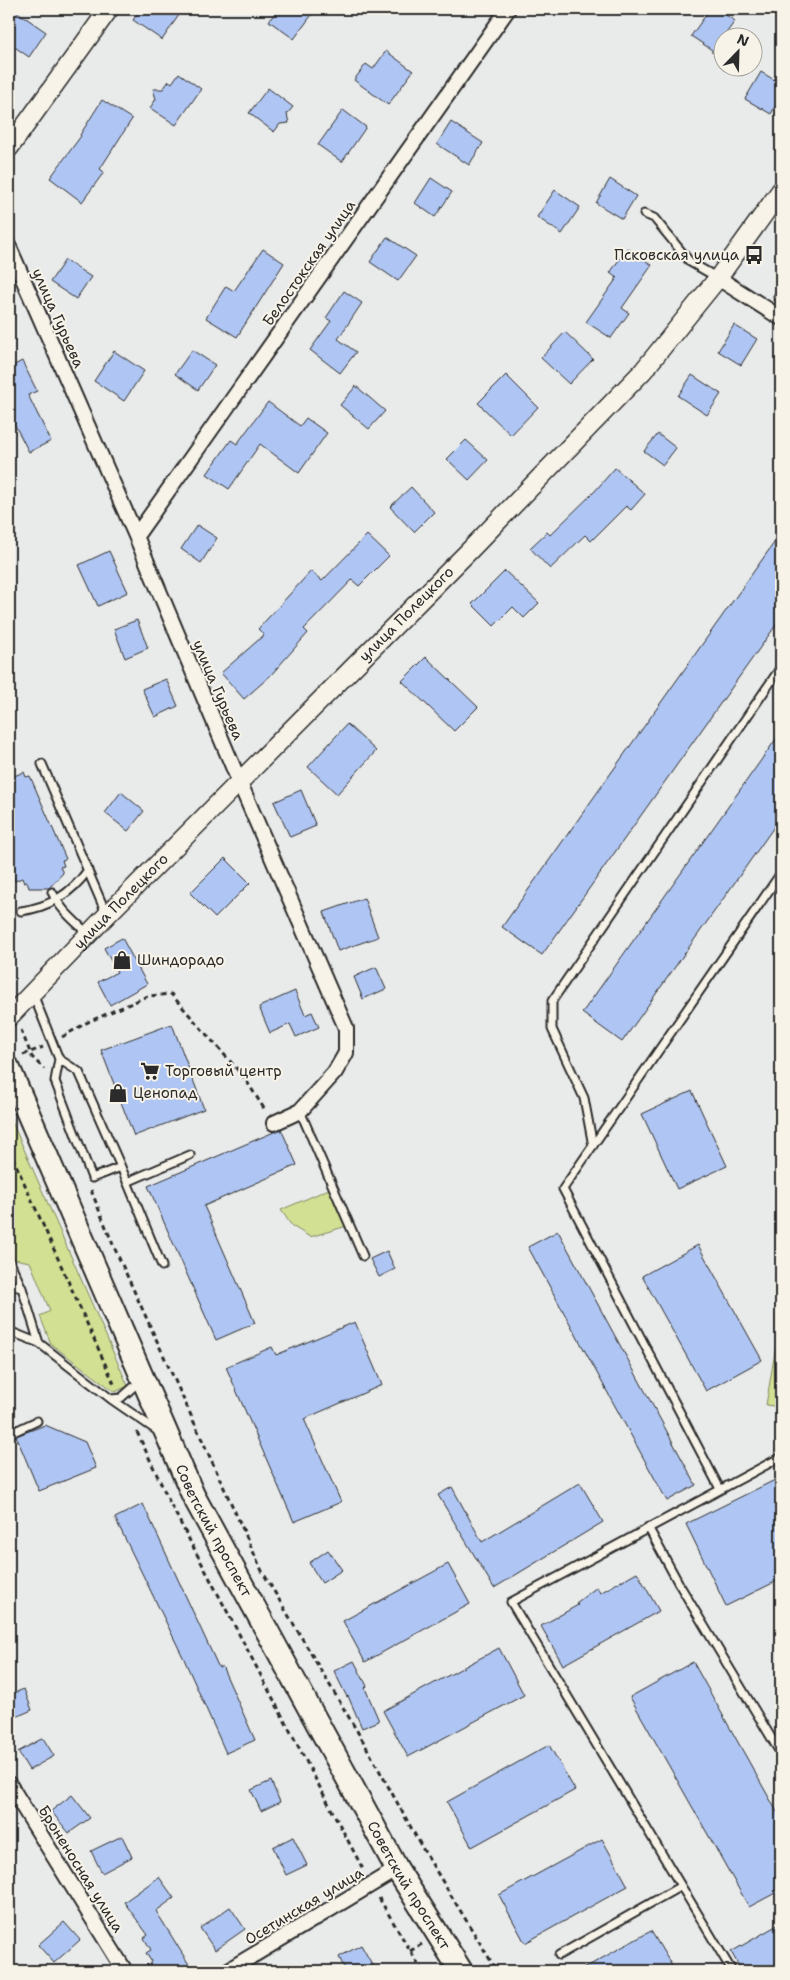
<svg xmlns="http://www.w3.org/2000/svg" width="790" height="1980" font-family="'Shantell Sans',sans-serif">
<style>
.green{fill:#d2e093;stroke:#7e865f}
.building{fill:#afc6f4;stroke:#2b2b2b}
.lines{fill:none;stroke-linecap:round;stroke-linejoin:round}
.service-casing{stroke:#2b2b2b;stroke-width:11}
.minor-casing{stroke:#2b2b2b;stroke-width:18}
.tertiary-casing{stroke:#2b2b2b;stroke-width:21}
.primary-casing{stroke:#2b2b2b;stroke-width:26}
.path{stroke:#2b2b2b;stroke-width:3;stroke-dasharray:5 4;stroke-linecap:butt}
.service{stroke:#f7f3e8;stroke-width:7}
.minor{stroke:#f7f3e8;stroke-width:14}
.tertiary{stroke:#f7f3e8;stroke-width:18}
.primary{stroke:#f7f3e8;stroke-width:22}
.labels{text-anchor:middle;dominant-baseline:central;stroke-width:4;stroke-linejoin:round;paint-order:stroke}
.poi-label{font-size:15px;fill:#2b2b2b;stroke:#f7f3e8;text-anchor:start}
.street-label{font-size:15px;fill:#2b2b2b;stroke:#f7f3e8}
</style>
<rect width="100%" height="100%" fill="#e9eaea"/>
<filter id="ink" filterUnits="userSpaceOnUse"><feTurbulence type="fractalNoise" baseFrequency=".02" numOctaves="2"/><feDisplacementMap in="SourceGraphic" scale="10" xChannelSelector="R" yChannelSelector="G"/><feConvolveMatrix kernelMatrix="1 2 1 2 8 2 1 2 1" color-interpolation-filters="sRGB"/></filter>
<g filter="url(#ink)">
<path class="green" d="M9 1115 128 1386 115 1392 51 1344 40 1316 50 1311 30 1262 14 1259 9 1245Z
M329 1189 347 1226 310 1237 292 1226 281 1210Z
M781 1206V1307L776 1208Z
M781 1316V1407L766 1405Z"/>
<path class="building" d="M9 9H13L46 32 29 57 9 43Z
M141 9H183L162 40 133 20Z
M278 9H316L294 39 269 21Z
M710 9H717L735 21 712 53V50L691 36Z
M386 51 413 71 388 105 354 80 366 64 373 69Z
M761 72 781 84V96L771 114 745 99Z
M179 73 201 89 176 125 150 108 156 99 153 89H163L169 81 172 83Z
M268 88 293 107 287 114 289 123 280 124 274 132 249 113Z
M102 100 132 119 100 169 104 172 82 202 50 178 81 136 80 135Z
M343 110 366 127 342 162 318 145Z
M451 122 483 143 469 165 437 144Z
M431 178 452 192 435 217 415 203Z
M610 179 636 196 622 219 596 203Z
M555 190 580 207 562 234 537 217Z
M387 237 416 256 398 281 370 262Z
M627 248 652 265 622 308 629 313 611 338 586 322 617 278 610 273Z
M263 249 284 263 237 337 206 318 226 286 234 291Z
M65 260 91 277 76 299 50 282Z
M344 291 362 303 338 339 356 352 340 373 310 350 331 321 326 318Z
M734 325 757 339 741 365 718 351Z
M565 332 593 359 569 384 541 358Z
M192 350 215 365 198 390 175 374Z
M114 351 144 371 124 401 94 381Z
M22 361 37 391 28 395 51 441 29 452 9 414V368Z
M506 375 538 407 511 435 478 403Z
M692 375 721 394 707 415 678 396Z
M356 386 385 411 369 429 340 405Z
M268 402 300 426 306 418 327 433 299 473 260 444 229 489 207 474 231 440 237 444Z
M658 434 676 448 663 465 644 451Z
M466 440 488 460 469 480 447 459Z
M615 468 645 494 631 510 626 506 591 541 585 535 550 569 530 548 547 532 550 535 595 491Z
M411 487 434 512 414 532 390 507Z
M197 525 217 538 201 563 181 549Z
M781 533V618L542 955 502 927Z
M367 535 389 556 359 586 352 580 304 629 308 633 270 676 244 699 221 673 264 635 258 629 311 571 322 581Z
M109 551 128 592 98 606 79 565Z
M505 571 539 603 524 618 513 607 494 626 472 604Z
M137 620 148 648 125 658 114 629Z
M426 657 478 707 454 731 402 681Z
M166 679 178 706 155 717 142 689Z
M347 724 376 751 337 794 308 767Z
M781 732V817L622 1042 582 1013Z
M24 772 26 777 30 776 66 859 62 860 64 866 60 867 63 873 49 888H29L27 882 24 883 22 878 15 881 9 865V778Z
M301 790 316 826 290 837 274 802Z
M121 792 144 811 128 831 105 813Z
M225 858 250 883 215 918 190 893Z
M364 898 378 937 338 951 324 912Z
M122 938 147 984 110 1005 98 982 117 972 104 948Z
M376 967 386 989 363 999 354 977Z
M295 991 305 1015 312 1012 319 1027 296 1037 290 1024 270 1033 259 1007Z
M172 1024 204 1109 134 1136 101 1050Z
M692 1091 727 1166 677 1189 642 1114Z
M281 1129 297 1165 204 1206 255 1323 216 1340 148 1186Z
M558 1231 696 1485 667 1501 528 1247Z
M698 1245 762 1360 706 1391 642 1276Z
M387 1251 395 1269 379 1277 370 1259Z
M355 1322 382 1385 304 1419 341 1502 294 1522 226 1367 272 1347 276 1355Z
M45 1425 85 1442 96 1468 39 1491 16 1436Z
M781 1477V1579L726 1606 686 1524Z
M580 1483 603 1522 494 1588 438 1495 452 1487 482 1542Z
M143 1504 219 1668 222 1666 255 1740 226 1753 184 1659 115 1518Z
M328 1550 342 1570 322 1583 309 1563Z
M448 1564 470 1604 365 1662 343 1621Z
M637 1572 659 1611 563 1665 541 1626 578 1605 576 1603 597 1587 600 1593Z
M499 1648 524 1695 408 1757 383 1711Z
M354 1661 367 1686 365 1688 379 1721 362 1728 348 1696 347 1697 334 1671Z
M693 1662 781 1819V1890L749 1907 630 1697Z
M24 1689 32 1710 9 1720V1695Z
M43 1738 54 1756 29 1770 18 1752Z
M549 1745 575 1790 472 1847 447 1802Z
M271 1781 280 1802 261 1811 251 1790Z
M72 1795 90 1818 69 1833 51 1811Z
M122 1836 132 1857 102 1873 91 1851Z
M293 1837 307 1865 286 1875 273 1847Z
M602 1839 628 1886 525 1943 499 1895Z
M159 1877 174 1898 156 1911 193 1971H147L151 1961 146 1953 151 1950 144 1938 148 1935 124 1902Z
M230 1907 245 1929 215 1950 200 1928Z
M64 1922 80 1940 54 1963 38 1945Z
M781 1923V1971H742L731 1952Z
M651 1931 675 1971H579Z
M361 1945 376 1971H346L339 1957Z"/>
<g class="lines">
<g class="service-casing">
<path id="service" d="M644 214 654 218 690 262 718 278
M781 292 778 297 781 299
M42 764 106 913
M52 892C60 910 75 921 88 934
M21 911C50 907 71 894 88 870
M33 994 59 1059 55 1081 92 1178 121 1167 79 1072 59 1059
M300 1111 363 1256
M593 1146 584 1098 552 1029V1001L781 667
M121 1167 162 1266
M127 1182 190 1155
M9 1260 22 1288 39 1343
M9 1285 22 1288
M9 1331 39 1343 111 1399 159 1432
M111 1399 121 1398 139 1382
M9 1434 37 1421
M720 1489 563 1189 781 873
M648 1527 679 1584 781 1754
M559 1955 681 1886
M732 1971 511 1602 781 1457"/>
</g>
<g class="minor-casing">
<path id="minor" d="M9 247 136 536 239 781 346 1028V1053L335 1072 300 1111 274 1123
M718 278 781 318
M136 536 508 9
M9 1784 125 1971
M227 1971 397 1869"/>
</g>
<g class="tertiary-casing">
<g id="tertiary">
<path d="M9 148 109 9"/>
<path id="s1" d="M9 1017 107 915 470 550 643 371 718 278 781 190"/>
</g>
</g>
<g class="primary-casing">
<g id="primary">
<path id="s2" d="M9 1069 193 1495 397 1869 461 1971"/>
</g>
</g>
<path class="path" d="M21 1030 32 1057 44 1069
M62 1037 88 1022 148 996 171 994 244 1077 265 1110
M23 1055 43 1047
M9 1149 115 1386
M91 1190 114 1247 262 1571 363 1741 424 1851 497 1971
M137 1432 171 1505 364 1871
M379 1898 422 1971
M410 1951 422 1944"/>
<use href="#service" class="service"/>
<use href="#minor" class="minor"/>
<use href="#tertiary" class="tertiary"/>
<use href="#primary" class="primary"/>
</g>
</g>
<defs>
<g id="bus-bare" transform="scale(1.5)"><path d="M-5-6H5V4H4V6H2V4H-2V6H-4V4H-5ZM-3.5-4V0h7V-4ZM-3.5 1.2v1.5H-2V1.2ZM2 1.2v1.5H3.5V1.2Z" fill="#2b2b2b" stroke="#f7f3e8" stroke-width="2.5" paint-order="stroke"/></g>
<g id="shop-bare" transform="scale(1.5)"><path d="M-5-2.5h2.3a2.7 3.5 0 0 1 5.4 0H5L5.5 6h-11ZM-1.5-2.5h3a1.5 2.3 0 0 0-3 0Z" fill="#2b2b2b" stroke="#f7f3e8" stroke-width="2.5" paint-order="stroke"/></g>
<g id="supermarket-bare" transform="scale(1.5)"><path d="M-6-5.5h2.5l.6 2H6L4.5 2H-2.5L-4.4-4H-6ZM-1.5 3.2a1.3 1.3 0 1 0 .1 0ZM3 3.2a1.3 1.3 0 1 0 .1 0Z" fill="#2b2b2b" stroke="#f7f3e8" stroke-width="2.5" paint-order="stroke"/></g>
</defs>
<g fill-rule="evenodd">
<use href="#bus-bare" x="754" y="255"/>
<use href="#shop-bare" x="122" y="960"/>
<use href="#supermarket-bare" x="150" y="1071"/>
<use href="#shop-bare" x="118" y="1093"/>
</g>
<g class="labels">
<g class="poi-label">
<text x="739" y="255" text-anchor="end">Псковская улица</text>
<text x="137" y="960">Шиндорадо</text>
<text x="165" y="1071">Торговый центр</text>
<text x="133" y="1093">Ценопад</text>
</g>
<g class="street-label">
<text transform="translate(309 263) rotate(-55)">Белостокская улица</text>
<text transform="translate(58 318) rotate(66)">улица Гурьева</text>
<text stroke="none"><textPath href="#s1" startOffset="566">улица Полецкого</textPath></text>
<text transform="translate(218 690) rotate(67)">улица Гурьева</text>
<text stroke="none"><textPath href="#s1" startOffset="161">улица Полецкого</textPath></text>
<text stroke="none"><textPath href="#s2" startOffset="505">Советский проспект</textPath></text>
<text transform="translate(81 1869) rotate(58)">Броненосная улица</text>
<text stroke="none"><textPath href="#s2" startOffset="910">Советский проспект</textPath></text>
<text transform="translate(304 1906) rotate(-31)">Осетинская улица</text>
</g>
</g>
<rect width="790" height="1980" fill="none" stroke="#f7f3e8" stroke-width="30"/>
<rect x="15" y="15" width="760" height="1950" fill="none" stroke="#2b2b2b" stroke-width="2" filter="url(#ink)"/>
<g transform="translate(738 52) rotate(23)"><circle r="24" fill="#f7f3e8" stroke="#a5a39c"/>
<path d="M0-4L9 19L0 12L-9 19Z" fill="#2b2b2b"/>
<text y="-8" font-size="14" font-weight="bold" text-anchor="middle" fill="#2b2b2b">N</text>
</g>
</svg>
